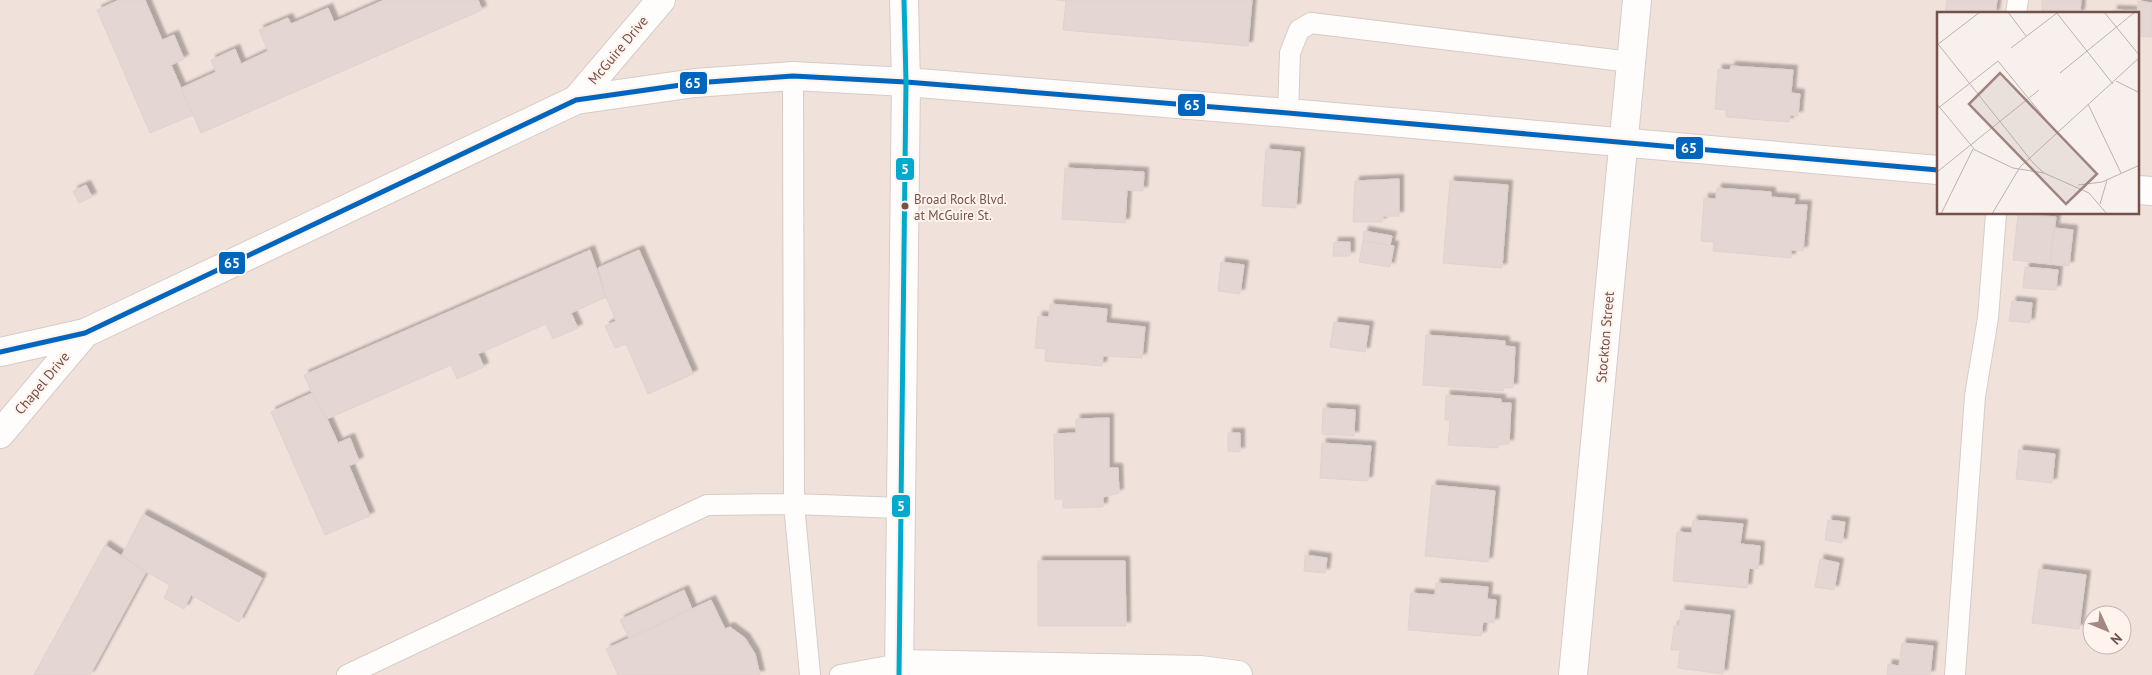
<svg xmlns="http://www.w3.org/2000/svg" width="2152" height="675" font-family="'PT Sans',sans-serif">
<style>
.residential{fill:#f0e1da;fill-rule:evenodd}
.building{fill:#e4d7d3;stroke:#e0d2ce;filter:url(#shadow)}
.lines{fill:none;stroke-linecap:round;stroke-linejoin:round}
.lane-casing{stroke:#d6ccc8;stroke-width:22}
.street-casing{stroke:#d6ccc8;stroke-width:30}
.secondary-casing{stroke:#d8ccca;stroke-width:30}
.lane{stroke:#fefdfc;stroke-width:20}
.street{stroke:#fefdfc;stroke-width:28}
.secondary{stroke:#fefdfc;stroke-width:28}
.bus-1-casing{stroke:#fff4ed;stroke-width:9}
.bus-2-casing{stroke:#fff4ed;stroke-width:9}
.bus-1{stroke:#0065bd;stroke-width:5}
.bus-2{stroke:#00a9ce;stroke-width:5}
.bus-dot{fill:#75514c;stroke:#fff4ed;stroke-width:2}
.labels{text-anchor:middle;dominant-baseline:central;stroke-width:4;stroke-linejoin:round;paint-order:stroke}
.bus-label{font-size:13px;fill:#75514c;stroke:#fff4ed;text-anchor:start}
.street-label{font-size:14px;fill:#75514c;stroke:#fff4ed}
.inset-road{fill:none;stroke:#c3b0ac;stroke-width:1}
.view{fill:#9e837e;fill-opacity:0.15;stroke:#9e837e;stroke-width:2.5}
.inset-edge{fill:none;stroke:#75514c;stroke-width:2.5}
.line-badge{stroke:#fff4ed;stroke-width:2}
.badge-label{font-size:14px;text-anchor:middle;font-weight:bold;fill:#fff}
</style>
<defs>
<filter id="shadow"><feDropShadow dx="4.5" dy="-4.5" stdDeviation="1" flood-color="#0004"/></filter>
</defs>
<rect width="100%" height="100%" fill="#f7f0ec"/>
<path class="residential" d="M0 0H2152V675H0ZM1938 14H2138V214H1938ZM2092 615H2122V645H2092Z"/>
<path class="building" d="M119 0H145L162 40 174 35 184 59 171 65 193 115 150 133 97 10Z
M384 0H478L482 10 201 133 181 88 216 72 211 60 235 49 241 64 268 51 259 30 288 18 291 24 328 8 334 22Z
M1057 0H1252L1248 46 1063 30 1066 1Z
M1947 0H1997L1995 14H1945Z
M2042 0H2081L2080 14H2042Z
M2138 1 2152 3V37L2138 36Z
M2113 10 2133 11V14H2113Z
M1731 66 1793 70 1791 93 1800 94 1798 116 1790 115 1789 122 1726 117V110L1715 109 1718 69 1730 70Z
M1266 149 1300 152 1296 208 1262 206Z
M1065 168 1144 172 1143 191 1127 190 1125 223 1062 219Z
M1399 179V216H1383L1382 222H1353L1355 181Z
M1450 181 1508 185 1502 268 1443 263Z
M86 185 92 197 79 203 73 191Z
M1717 188 1771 192V197L1795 199 1794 205H1807L1803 251 1791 250V258L1713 251 1714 242 1701 241 1704 198 1716 199Z
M2018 214 2056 217 2050 264 2013 260Z
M2054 228 2073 230 2069 266 2050 264Z
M1364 231 1392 236 1390 245 1363 241Z
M1363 241 1394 246 1390 267 1359 262Z
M1334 242H1350V256H1333Z
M590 250 606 297 571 313 578 328 553 339 546 324 478 354 484 367 457 379 451 365 327 419 312 393 304 375Z
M639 250 693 374 648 394 626 344 615 348 605 326 616 321 606 297 598 268Z
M1221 262 1244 265 1240 294 1218 291Z
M2025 267 2058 270 2056 290 2023 288Z
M2012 301 2032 303 2030 323 2009 321Z
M1050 304 1107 309 1106 323 1145 327 1142 358 1103 356 1102 366 1045 361 1046 349 1035 348 1038 316 1049 317Z
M1334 322 1369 326 1365 352 1330 347Z
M1426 335 1505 341V346L1515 347 1513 388 1504 387 1503 391 1423 385Z
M312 393 327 419 338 443 350 438 359 461 349 466 370 516 325 535 271 412Z
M1446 395 1501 399V403H1511L1509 444H1498V448L1448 445 1450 420H1445Z
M1323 408 1355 410 1354 436 1322 434Z
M1109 418V468H1118L1119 493 1103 497V507L1063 508V499H1055L1054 434 1076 433V419Z
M1228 433H1240V452L1228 451Z
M1322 443 1371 446 1368 481 1320 478Z
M2019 450 2055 454 2052 483 2016 479Z
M1432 485 1495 491 1488 562 1425 556Z
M143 514 262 578 239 622 191 595 184 609 164 598 170 585 146 572 122 555Z
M1693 520 1743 524 1740 544 1760 546 1758 569 1749 568 1747 588 1673 581 1677 532 1692 533Z
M1828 520 1845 522 1842 543 1825 540Z
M105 545 146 572 90 675H34Z
M1305 555 1327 558 1325 573 1304 571Z
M1820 559 1839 563 1834 590 1815 587Z
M1038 561H1125L1126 626H1038Z
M2039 569 2086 575 2079 629 2032 623Z
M1436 583 1488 587 1487 599 1496 600 1494 623 1483 622 1481 636 1408 630 1411 593 1435 595Z
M684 590 692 609 629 638 620 620Z
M711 600 725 629 730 627 745 638 755 654 760 675H618L606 649Z
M1681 610 1730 615 1723 674 1678 668 1680 650H1671L1674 626H1679Z
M1902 643 1933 646 1930 675H1887L1888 664 1899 666Z"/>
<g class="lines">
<g class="lane-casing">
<path id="lane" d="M2016 14 2018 0
M1288 113 1290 53 1299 30 1311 23 1631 62
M347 675 707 505 794 504 793 76
M810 675 794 504 900 508
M840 675 899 664
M1955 675 1975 396 1988 318 1996 214"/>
</g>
<g class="street-casing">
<path id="street" d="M576 100 661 0
M2138 190 2152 191
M0 352 85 333 576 100 695 83 793 76 906 82 1288 113 1938 170
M0 434 85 333
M899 664 1200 670 1238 675
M1573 675 1637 0"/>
</g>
<g class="secondary-casing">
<path id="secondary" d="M899 675 906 82 904 0"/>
</g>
<use href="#lane" class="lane"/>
<use href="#street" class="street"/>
<use href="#secondary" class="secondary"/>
<g class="bus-1-casing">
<path id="bus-1" d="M0 352 85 333 576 100 695 83 793 76 906 82 1288 113 1938 170"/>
</g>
<g class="bus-2-casing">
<path id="bus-2" d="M899 675 906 82 904 0"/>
</g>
<use href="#bus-1" class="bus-1"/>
<use href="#bus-2" class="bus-2"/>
</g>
<circle class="bus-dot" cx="905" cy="206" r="4.5"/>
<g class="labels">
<g class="bus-label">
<text x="914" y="199">Broad Rock Blvd.<tspan x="914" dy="16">at McGuire St.</tspan></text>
</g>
<g class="street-label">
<text transform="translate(618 50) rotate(-50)">McGuire Drive</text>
<text transform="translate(1605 337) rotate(-85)">Stockton Street</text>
<text transform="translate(42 383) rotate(-50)">Chapel Drive</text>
</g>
</g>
<g transform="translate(1937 12)">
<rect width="202" height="202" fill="#f7f0ec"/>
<path class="inset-road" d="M71 0 89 24M119 0 176 72M167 0 203 44M1 32 97 152 107 161 152 181 170 202M0 33 43 0M74 36 120 1M123 61 198 0M179 69 203 81M0 92 38 138 76 156 107 161M151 92 184 161M0 97 61 49 119 120M0 160 102 78M141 173 165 170 203 153M163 192 170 168M4 202 36 137M55 202 83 155 203 45"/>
<path class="view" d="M63 61 160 162 129 192 32 92Z"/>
<rect width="202" height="202" class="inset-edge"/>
</g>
<g class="line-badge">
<rect x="679" y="71" width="29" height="24" rx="5" fill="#0065bd"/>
<rect x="1177" y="93" width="29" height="24" rx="5" fill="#0065bd"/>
<rect x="1675" y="136" width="29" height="24" rx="5" fill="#0065bd"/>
<rect x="895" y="157" width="20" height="24" rx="5" fill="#00a9ce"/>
<rect x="218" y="251" width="28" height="24" rx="5" fill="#0065bd"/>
<rect x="891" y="494" width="20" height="24" rx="5" fill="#00a9ce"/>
</g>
<g class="badge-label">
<text x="693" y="88">65</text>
<text x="1192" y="110">65</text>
<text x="1689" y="153">65</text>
<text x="905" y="174">5</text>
<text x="232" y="268">65</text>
<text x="901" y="511">5</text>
</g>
<g transform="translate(2107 630) rotate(134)"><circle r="24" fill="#fff4ed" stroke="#c8b3ad"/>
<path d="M0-4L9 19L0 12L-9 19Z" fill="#a28984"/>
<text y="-8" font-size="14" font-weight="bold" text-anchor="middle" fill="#75514c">N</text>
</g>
</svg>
